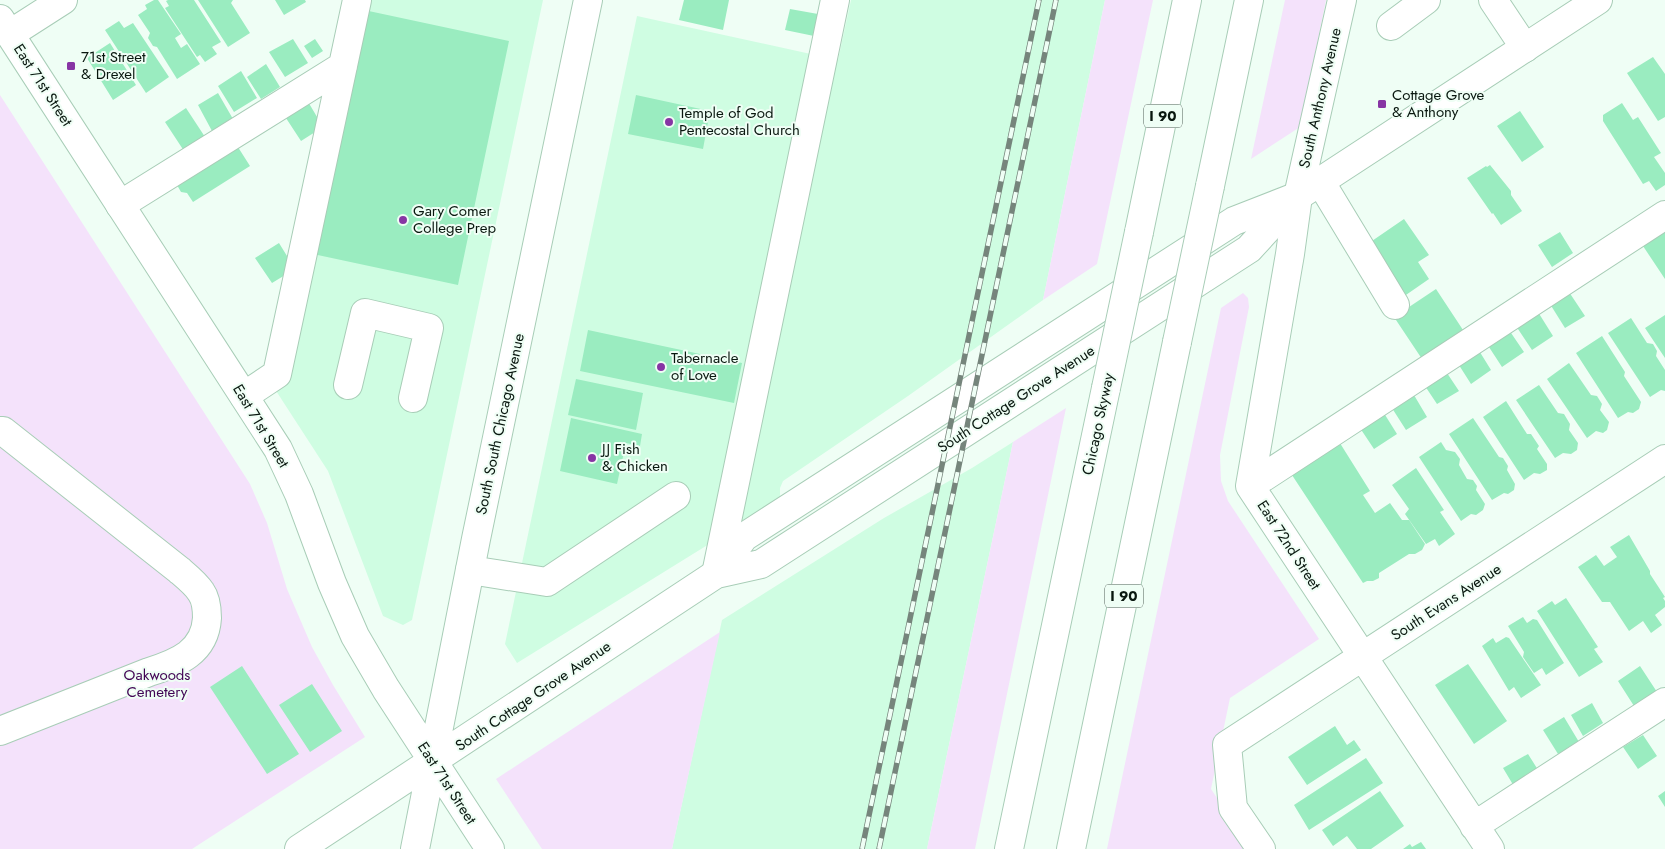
<svg xmlns="http://www.w3.org/2000/svg" width="1665" height="849" font-family="Jost,sans-serif">
<style>
.built{fill:#cffde2}
.green{fill:#f4e2fb}
.building{fill:#9aecc0}
.lines{fill:none;stroke-linecap:round;stroke-linejoin:round}
.minor-casing{stroke:#a8cdb7;stroke-width:30}
.major-casing{stroke:#a8cdb7;stroke-width:30}
.highway-casing{stroke:#a8cdb7;stroke-width:30}
.minor{stroke:#fff;stroke-width:28}
.major{stroke:#fff;stroke-width:28}
.highway{stroke:#fff;stroke-width:28}
.rail-casing{stroke:#76857c;stroke-width:5.5}
.rail{stroke:#effef5;stroke-width:4;stroke-dasharray:11;stroke-linecap:butt}
.highway-bridge-casing{stroke:#a8cdb7;stroke-width:30;stroke-linecap:butt}
.highway-bridge{stroke:#fff;stroke-width:28}
.poi-dot{fill:#8735a4;stroke:#effef5;stroke-width:2}
.labels{text-anchor:middle;dominant-baseline:central;stroke-width:4;stroke-linejoin:round;paint-order:stroke}
.shield{fill:#effef5;stroke:#4e5c54;stroke-width:1}
.shield-label{font-size:14px;font-weight:bold;fill:#09170f}
.poi-label{font-size:15px;fill:#09170f;stroke:#effef5;text-anchor:start}
.street-label{font-size:15px;fill:#09170f;stroke:#effef5}
.park-label{font-size:15px;fill:#410454;stroke:#effef5}
</style>
<rect width="100%" height="100%" fill="#effef5"/>
<path class="built" d="M357 0H543L412 620 403 625 383 616 328 471 269 380Z
M851 0H1105L1043 300 908 396 783 481 780 488V500L517 663 505 644 637 16 838 60Z
M1013 442 927 849H672L722 620 884 518 972 468Z"/>
<path class="green" d="M1105 0H1153L1097 264 1043 300Z
M1285 0H1326L1300 127 1251 159Z
M0 95 250 484 267 523 287 589 312 647 333 685 365 737 192 849H0Z
M1243 293 1248 298 1249 307 1220 455 1221 481 1228 501 1319 639 1230 698 1211 789 1251 849H1107L1221 308Z
M1066 408 975 849H927L1013 442Z
M720 632 672 849H542L496 779Z"/>
<path class="building" d="M154 0H158L181 34 175 38 181 48 187 44 200 64 177 79 157 47 153 46 148 38 150 33 138 15 147 9 145 5Z
M168 0H194L221 42 212 47 217 54 205 62 200 55 197 57 165 8 169 6 166 1Z
M198 0H233L231 3 250 33 228 47Z
M275 0H305L306 2 284 15Z
M684 0H729L723 30 679 20Z
M790 9 818 14 814 36 785 30Z
M364 10 509 41 458 285 313 254Z
M119 21 124 28 133 23 169 77 146 93 105 30Z
M293 39 308 63 285 77 269 52Z
M315 39 323 51 312 58 304 46Z
M110 43 136 85 113 100 87 58Z
M1653 57 1665 74V117L1658 121 1627 73Z
M266 64 280 87 261 99 247 77Z
M241 71 257 98 234 112 218 86Z
M218 93 233 119 212 131 198 105Z
M636 95 710 111 703 149 628 134Z
M307 100 323 127 301 141 284 115Z
M1622 103 1633 120 1638 117 1661 153 1654 157 1665 173V185L1656 191 1649 181 1643 184 1603 121V115Z
M186 108 207 140 186 154 165 122Z
M1520 111 1544 147 1522 162 1497 126Z
M236 144 250 166 193 202 187 193 181 192 177 185Z
M1490 165 1511 191V195L1522 211 1501 225 1493 213 1492 214 1467 178 1486 166 1487 167Z
M1404 219 1429 255 1418 262 1429 279 1403 297 1369 243Z
M1665 223V279L1639 240Z
M1560 232 1573 253 1552 267 1538 245Z
M279 243 295 269 272 283 255 258Z
M1436 289 1463 330 1422 359 1394 317Z
M1569 292 1585 316 1565 328 1550 304Z
M1538 312 1553 336 1532 350 1516 326Z
M1665 315V358L1645 328Z
M1631 318 1647 343 1653 344 1657 351 1656 356 1665 370V391L1661 390 1650 397 1608 333Z
M588 330 742 363 734 403 580 371Z
M1509 330 1524 352 1502 367 1487 344Z
M1602 336 1625 372 1624 376 1641 402 1639 409 1633 413 1628 412 1618 418 1576 353Z
M1478 349 1491 370 1471 384 1457 362Z
M1569 363 1591 395 1597 396 1602 404 1600 410 1609 422 1607 430 1603 433 1596 431 1587 438 1547 379Z
M1445 370 1459 391 1437 404 1423 383Z
M576 379 643 393 636 430 568 415Z
M1539 385 1558 413 1564 414 1570 424 1569 430 1578 443 1577 450 1571 454 1563 453 1555 458 1516 400Z
M1411 390 1427 417 1406 430 1390 405Z
M1506 401 1527 434H1531L1539 446 1537 449 1547 464V470L1540 474 1534 473 1524 480 1483 417Z
M1382 410 1397 434 1374 449 1358 425Z
M571 418 642 434 640 446 626 443 617 484 560 471Z
M1473 418 1499 457 1503 458 1508 466 1507 470 1515 484 1514 490 1508 494 1504 493 1492 500 1449 434Z
M1338 440 1370 491 1363 495 1375 513 1390 503 1402 520H1409L1425 544 1422 550 1415 554H1409L1379 573V578L1373 581H1367L1363 583 1290 472Z
M1441 442 1446 450 1455 452 1460 459 1459 465 1467 479 1473 480 1477 486 1476 490 1485 504 1483 510 1476 515 1471 514 1461 521 1419 457Z
M1416 468 1444 510 1440 512 1455 534 1439 546 1435 539 1426 544 1405 514 1409 509 1392 485Z
M1629 535 1650 571V574L1665 597 1663 598 1665 601V607L1655 615 1662 625 1651 633 1643 621 1629 631 1610 602H1602L1578 567 1596 555 1604 566 1617 557 1610 547Z
M1566 598 1598 647 1594 649 1603 662 1579 677 1537 611 1552 601 1555 605Z
M1523 617 1527 623 1533 619 1537 620 1564 663 1546 675 1542 668 1534 673 1523 657 1524 652 1508 626Z
M1506 637 1509 638 1541 685 1521 698 1514 687 1509 691 1482 646 1493 638 1496 643Z
M1468 664 1507 721 1474 744 1435 685Z
M242 666 299 754 267 774 210 687Z
M1640 666 1657 692 1634 706 1618 681Z
M312 684 342 731 310 752 279 705Z
M1592 703 1603 723 1583 736 1571 715Z
M1564 717 1579 742 1558 754 1543 730Z
M1335 726 1347 745 1354 740 1361 750 1307 785 1288 757Z
M1643 735 1657 756 1638 769 1623 747Z
M1528 754 1540 773 1515 788 1503 768Z
M1366 758 1383 783 1309 830 1294 805Z
M1380 791 1404 826 1371 849H1357L1347 836 1333 846 1322 830Z
M1665 791V807L1658 796Z
M1421 842 1426 849H1403L1410 844 1412 847Z"/>
<g class="lines">
<g class="minor-casing">
<path id="minor" d="M1342 0 1298 196 1290 254 1250 486 1490 849
M1493 0 1525 48
M1391 26 1426 0
M10 34 63 0
M1320 181 1395 305
M120 205 343 66
M348 385 365 313 429 328 413 398
M244 396 277 374 357 0
M0 431H3L179 570C186 576 196 584 201 592 206 599 207 610 207 618 205 652 178 663 149 672L0 731
M1250 486 1665 215
M470 570 547 582 676 496
M716 574 835 0
M1474 826 1665 702
M1261 849 1233 808 1227 745 1665 459"/>
</g>
<g class="major-casing">
<path id="major" d="M0 19 278 449 299 494 332 583 355 636 386 689 490 849
M716 574 761 564 1249 249 1294 200
M299 849 716 574 744 537 1234 221 1298 196 1598 0
M415 849 476 539 588 0"/>
</g>
<g class="highway-casing">
<path id="highway" d="M1210 186 1249 0
M1139 232 1187 0
M1009 849 1106 388
M1071 849 1177 342"/>
</g>
<use href="#minor" class="minor"/>
<use href="#major" class="major"/>
<use href="#highway" class="highway"/>
<g class="rail-casing">
<path id="rail" d="M862 849 1039 0
M879 849 1056 0"/>
</g>
<use href="#rail" class="rail"/>
<g class="highway-bridge-casing">
<path id="highway-bridge" d="M1177 342 1210 186
M1106 388 1139 232"/>
</g>
<use href="#highway-bridge" class="highway-bridge"/>
</g>
<g class="poi-dot">
<rect x="66" y="61" width="10" height="10" rx="2.5"/>
<rect x="1377" y="99" width="10" height="10" rx="2.5"/>
<circle cx="669" cy="122" r="5"/>
<circle cx="403" cy="220" r="5"/>
<circle cx="661" cy="367" r="5"/>
<circle cx="592" cy="458" r="5"/>
</g>
<g class="labels">
<g class="shield">
<rect x="1144" y="104.5" width="38" height="23" rx="4"/>
<rect x="1105" y="584.5" width="38" height="23" rx="4"/>
</g>
<g class="shield-label">
<text x="1163" y="116">I 90</text>
<text x="1124" y="596">I 90</text>
</g>
<g class="poi-label">
<text x="81" y="57">71st Street<tspan x="81" dy="17">&amp; Drexel</tspan></text>
<text x="1392" y="95">Cottage Grove<tspan x="1392" dy="17">&amp; Anthony</tspan></text>
<text x="679" y="113">Temple of God<tspan x="679" dy="17">Pentecostal Church</tspan></text>
<text x="413" y="211">Gary Comer<tspan x="413" dy="17">College Prep</tspan></text>
<text x="671" y="358">Tabernacle<tspan x="671" dy="17">of Love</tspan></text>
<text x="602" y="449">JJ Fish<tspan x="602" dy="17">&amp; Chicken</tspan></text>
</g>
<g class="street-label">
<text transform="translate(43 85) rotate(57)">East 71st Street</text>
<text transform="translate(1320 98) rotate(-77)">South Anthony Avenue</text>
<text transform="translate(1016 399) rotate(-33)">South Cottage Grove Avenue</text>
<text transform="translate(500 424) rotate(-78)">South South Chicago Avenue</text>
<text transform="translate(1098 424) rotate(-78)">Chicago Skyway</text>
<text transform="translate(261 426) rotate(59)">East 71st Street</text>
<text transform="translate(1289 545) rotate(57)">East 72nd Street</text>
<text transform="translate(1446 602) rotate(-33)">South Evans Avenue</text>
<text transform="translate(533 696) rotate(-34)">South Cottage Grove Avenue</text>
<text transform="translate(447 783) rotate(57)">East 71st Street</text>
</g>
<g class="park-label">
<text x="157" y="675">Oakwoods<tspan x="157" dy="17">Cemetery</tspan></text>
</g>
</g>
</svg>
